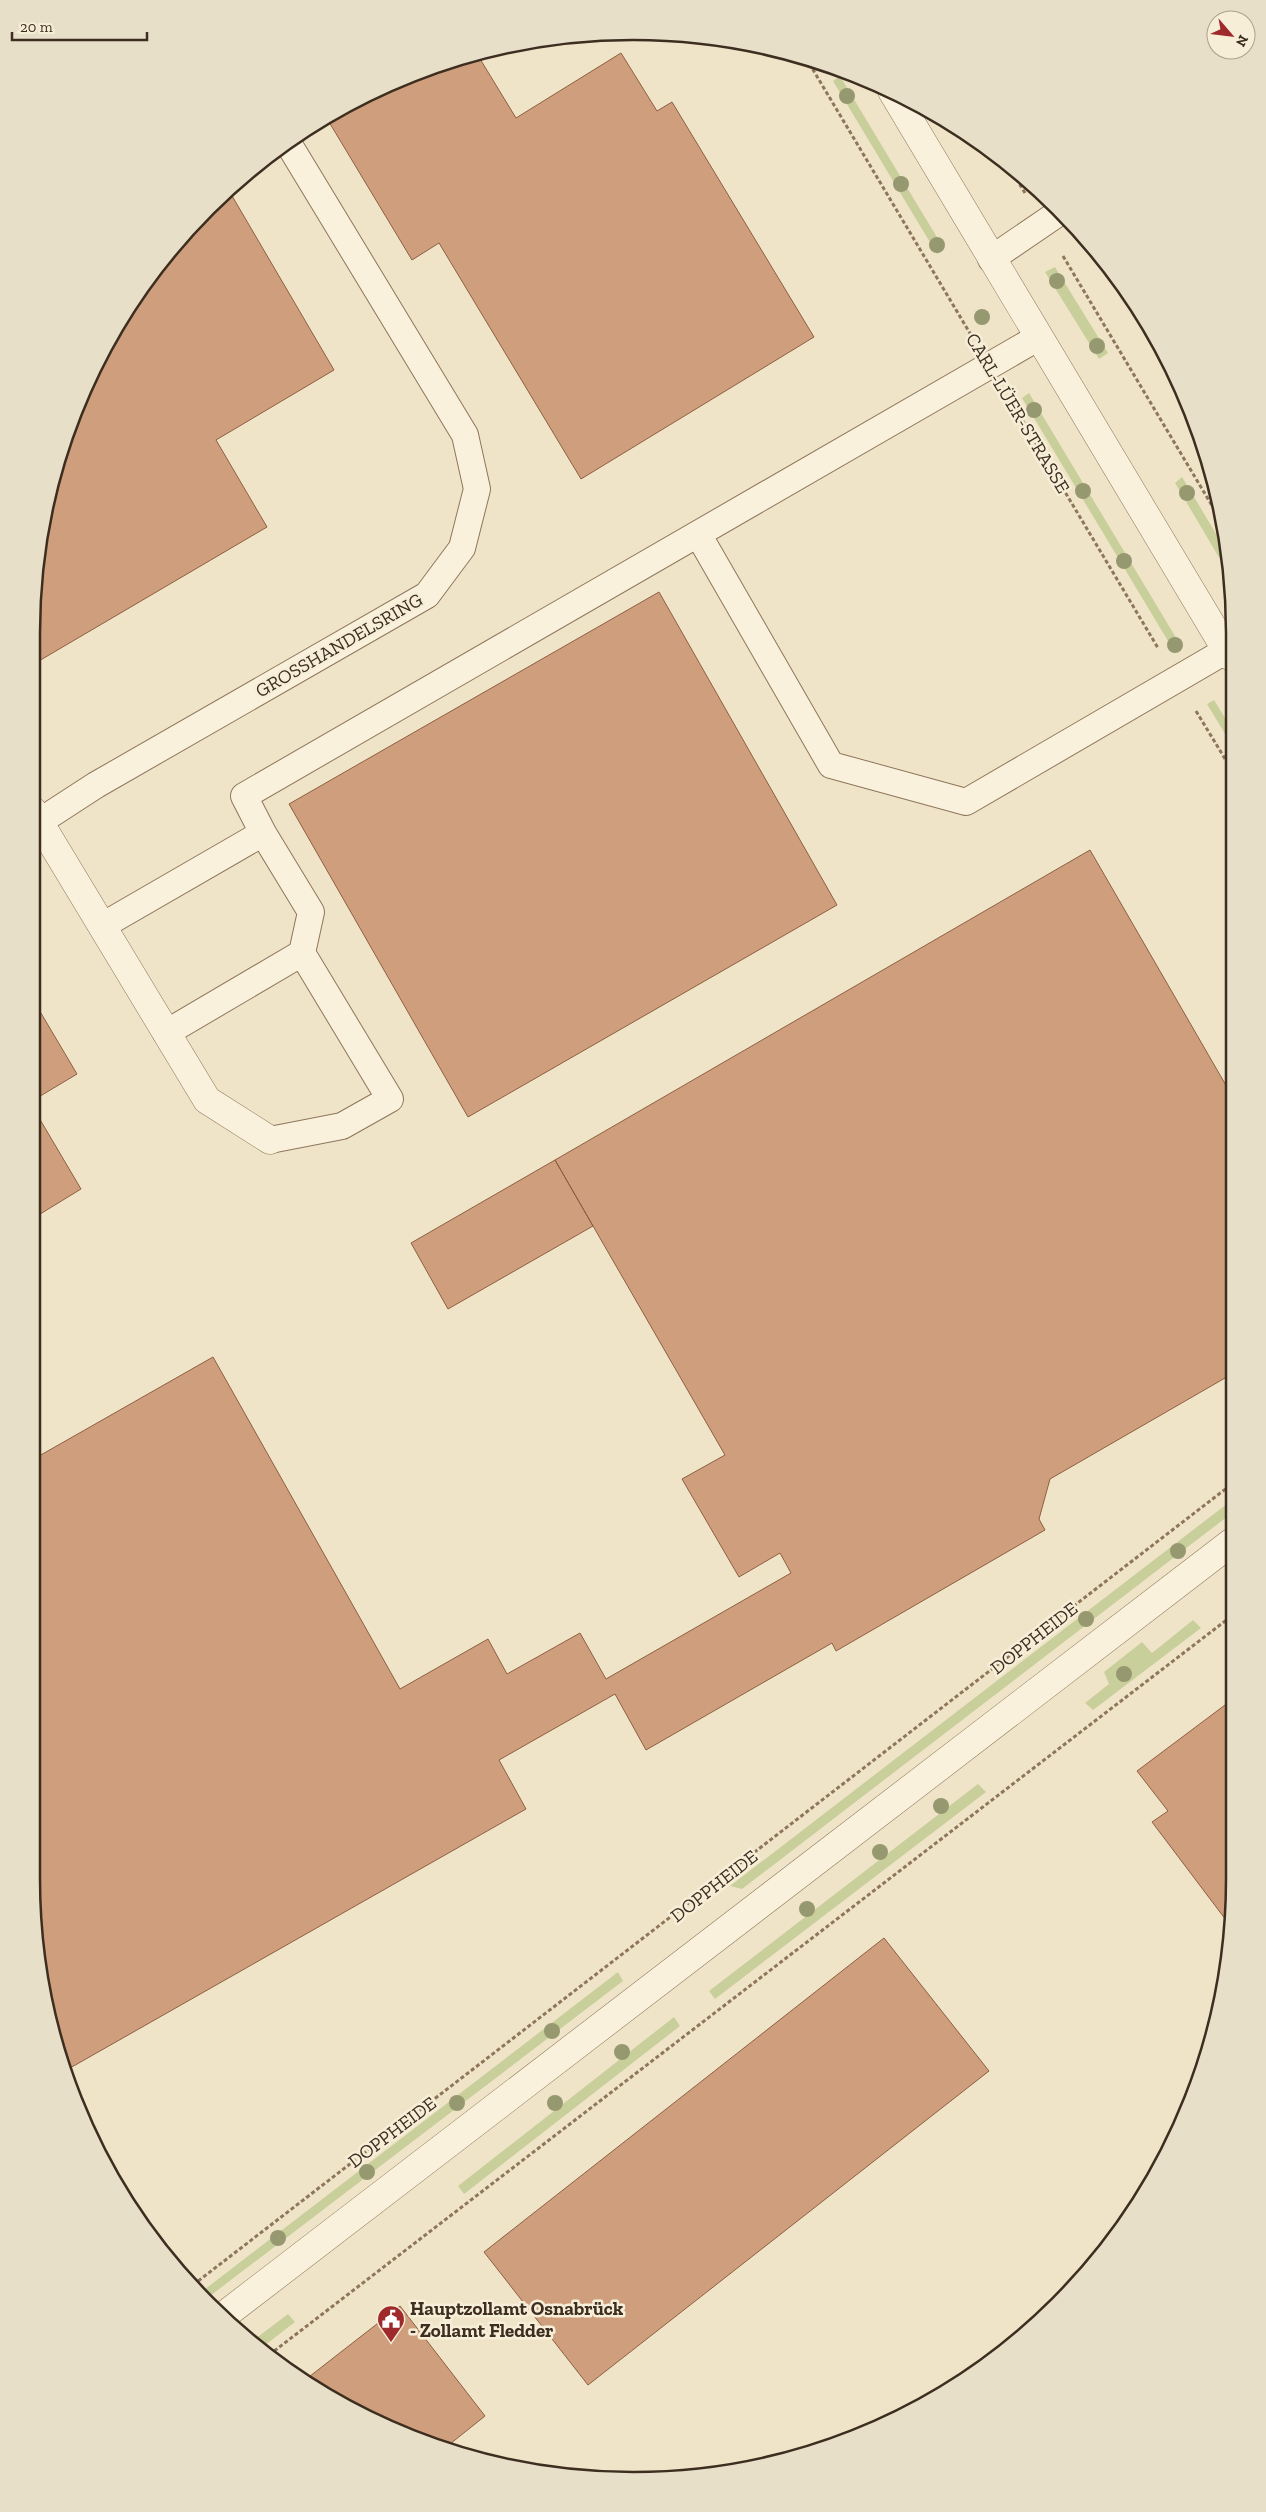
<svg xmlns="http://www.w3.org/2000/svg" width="1266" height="2512" font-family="'Zilla Slab',serif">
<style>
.green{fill:#c9cf9b}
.building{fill:#cf9f7d;stroke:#8d5f41}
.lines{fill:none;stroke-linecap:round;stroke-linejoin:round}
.service-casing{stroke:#8d765c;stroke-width:28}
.minor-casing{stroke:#8d765c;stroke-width:29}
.path{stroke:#8d765c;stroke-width:3;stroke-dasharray:4 2.5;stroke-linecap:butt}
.service{stroke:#faf1dc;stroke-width:26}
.minor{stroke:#faf1dc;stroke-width:28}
.tree{fill:#96986f}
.labels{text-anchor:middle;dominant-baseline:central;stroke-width:5;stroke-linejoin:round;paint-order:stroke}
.street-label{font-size:19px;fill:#3d2e20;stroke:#f7eed8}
.poi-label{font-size:19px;font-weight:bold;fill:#3d2e20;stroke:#f7eed8;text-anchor:start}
.rim{fill:none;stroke:#3d2e20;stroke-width:2.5}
</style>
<rect width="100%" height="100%" fill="#f0e4c8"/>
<path class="green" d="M840 76 944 249 937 254 833 81Z
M1055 267 1108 353 1099 359 1045 272Z
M1029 393 1181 646 1174 651 1022 398Z
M1182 477 1230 557V576L1175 483Z
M1214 700 1230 726V742L1207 704Z
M1232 1500V1513L742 1889 730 1886Z
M1193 1620 1201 1628 1093 1710 1085 1703 1109 1684 1104 1672 1142 1642 1152 1653Z
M978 1784 986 1792 715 1999 709 1991Z
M618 1972 623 1981 206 2299 200 2293Z
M674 2017 680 2026 464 2194 458 2186Z
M288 2314 295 2322 260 2349 251 2342Z"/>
<path class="building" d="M621 53 657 111 672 102 814 337 581 479 439 243 412 260 326 117 439 63 477 54 516 118Z
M228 189 334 370 216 440 267 527 32 665 33 594 52 478 93 367 155 267Z
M659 592 837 905 468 1117 289 804Z
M1090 850 1231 1094 1232 1374 1050 1479 1039 1519 1045 1530 836 1651 832 1643 646 1750 615 1694 499 1760 526 1809 63 2072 43 1996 31 1879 32 1460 213 1357 400 1689 488 1639 507 1674 580 1633 606 1679 791 1573 780 1553 739 1577 682 1479 725 1455 555 1160Z
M32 998 77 1074 32 1101Z
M32 1106 81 1189 32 1219Z
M555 1160 593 1226 448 1309 411 1243Z
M1233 1699V1918L1232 1928 1152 1822 1168 1811 1137 1771Z
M884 1938 989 2071 588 2385 484 2252Z
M400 2306 485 2416 445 2448 403 2435 332 2400 305 2380Z"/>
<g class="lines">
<g class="service-casing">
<path id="service" d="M991 259 1057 214
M698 534 831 765 966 802 1227 650
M39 822 96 785 427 595 462 548 477 489 465 435 288 143
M263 833 311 912 302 953 390 1099 342 1126 270 1140
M102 926 263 833 244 796 1039 337
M166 1033 302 953"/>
</g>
<g class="minor-casing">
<path id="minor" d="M892 91 1230 656
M32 810 207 1100 270 1140
M222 2317 1232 1542"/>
</g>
<path class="path" d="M806 58 971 335
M1006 162 1025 193
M1063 256 1220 519
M1009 398 1158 648
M1196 711 1230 767
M193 2285 1232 1484
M269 2355 1233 1615"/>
<use href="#service" class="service"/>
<use href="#minor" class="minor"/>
</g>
<g class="tree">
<circle cx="847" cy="96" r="8"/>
<circle cx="901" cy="184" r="8"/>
<circle cx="937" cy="245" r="8"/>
<circle cx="1057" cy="281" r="8"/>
<circle cx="982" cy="317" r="8"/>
<circle cx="1097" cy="346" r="8"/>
<circle cx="1034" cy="410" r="8"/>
<circle cx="1083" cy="491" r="8"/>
<circle cx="1187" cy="493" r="8"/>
<circle cx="1124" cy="561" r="8"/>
<circle cx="1175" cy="645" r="8"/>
<circle cx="1178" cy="1551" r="8"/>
<circle cx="1086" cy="1619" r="8"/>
<circle cx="1124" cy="1674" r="8"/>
<circle cx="941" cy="1806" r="8"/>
<circle cx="880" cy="1852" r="8"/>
<circle cx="807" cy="1909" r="8"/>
<circle cx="552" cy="2031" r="8"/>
<circle cx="622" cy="2052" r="8"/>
<circle cx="457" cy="2103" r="8"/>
<circle cx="555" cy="2103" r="8"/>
<circle cx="367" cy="2172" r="8"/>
<circle cx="278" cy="2238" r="8"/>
</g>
<defs>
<g id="civic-pin" transform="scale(1.4375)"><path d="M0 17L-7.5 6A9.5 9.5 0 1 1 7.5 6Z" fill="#9e2a2b" stroke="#f7eed8"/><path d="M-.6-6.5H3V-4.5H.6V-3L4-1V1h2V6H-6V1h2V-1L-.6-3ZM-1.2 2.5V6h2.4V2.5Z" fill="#fff"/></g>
</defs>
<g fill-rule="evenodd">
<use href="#civic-pin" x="391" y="2319"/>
</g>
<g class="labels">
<g class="street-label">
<text transform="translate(1018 413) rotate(59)">CARL-LÜER-STRASSE</text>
<text transform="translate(339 645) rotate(-30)">GROSSHANDELSRING</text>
<text transform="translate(1034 1638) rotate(-38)">DOPPHEIDE</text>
<text transform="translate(714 1886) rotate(-38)">DOPPHEIDE</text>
<text transform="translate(392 2132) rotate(-37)">DOPPHEIDE</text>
</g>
<g class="poi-label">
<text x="410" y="2308">Hauptzollamt Osnabrück<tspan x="410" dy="22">- Zollamt Fledder</tspan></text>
</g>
</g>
<path d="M0 0H1266V2512H0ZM633 40H633A593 593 0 0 1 1226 633V1879A593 593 0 0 1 633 2472H633A593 593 0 0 1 40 1879V633A593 593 0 0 1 633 40Z" fill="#e8dfc9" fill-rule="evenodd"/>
<path class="rim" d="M633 40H633A593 593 0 0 1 1226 633V1879A593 593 0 0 1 633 2472H633A593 593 0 0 1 40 1879V633A593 593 0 0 1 633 40Z"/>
<g transform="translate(1231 35) rotate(118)"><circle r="24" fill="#f7eed8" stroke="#ada18e"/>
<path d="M0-4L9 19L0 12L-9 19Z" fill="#9e2a2b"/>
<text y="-8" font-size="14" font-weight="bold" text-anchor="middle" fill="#3d2e20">N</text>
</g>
<path d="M12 32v8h135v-8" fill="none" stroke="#3d2e20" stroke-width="2.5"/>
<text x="20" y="32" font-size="15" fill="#3d2e20" stroke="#f7eed8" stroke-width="4" paint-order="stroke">20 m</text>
</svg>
